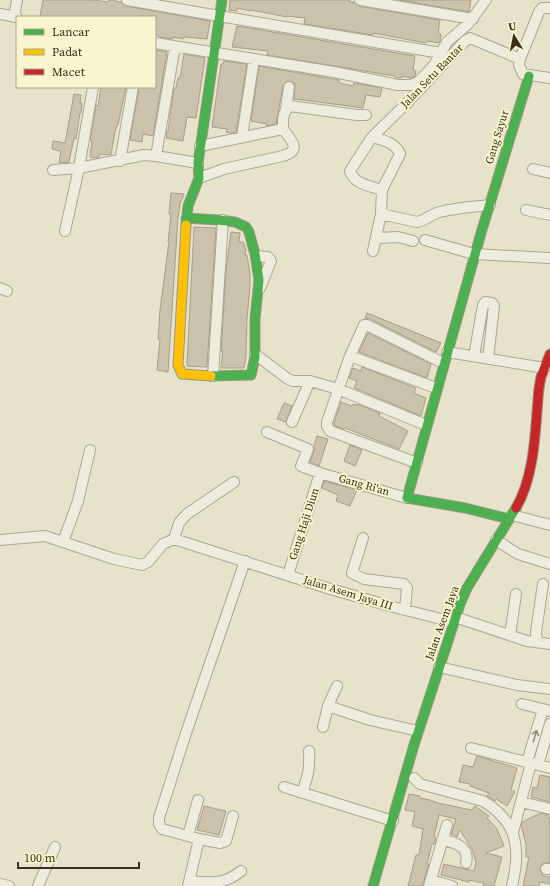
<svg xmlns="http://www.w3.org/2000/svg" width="550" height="886" font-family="'Source Serif 4',serif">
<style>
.building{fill:#cac2ab;stroke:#a69e8a}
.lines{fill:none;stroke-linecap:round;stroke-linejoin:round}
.street-casing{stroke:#aba694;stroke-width:12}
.fast-casing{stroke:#9a9684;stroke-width:11}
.slow-casing{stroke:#9a9684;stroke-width:11}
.jam-casing{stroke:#9a9684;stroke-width:11}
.street{stroke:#edecdd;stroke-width:10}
.fast{stroke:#4caf50;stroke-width:9}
.slow{stroke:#ffc107;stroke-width:9}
.jam{stroke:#c62828;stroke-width:9}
.oneway{stroke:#938e7c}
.labels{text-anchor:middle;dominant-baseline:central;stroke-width:4;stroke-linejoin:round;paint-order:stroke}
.street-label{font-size:11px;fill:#39301c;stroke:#f8f5cf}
</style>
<rect width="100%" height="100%" fill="#e6e3ca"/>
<path class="building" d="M43 0H94L108 2 109 0H116L115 1 121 2 126 6 210 21 209 28 207 39 184 37 183 39 173 37V39L159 37V36L155 34V17H46L40 16Z
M230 0H350V2H354L359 6 440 20 438 33 441 34 440 41 439 43 427 41 426 43 373 33V35L304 24 305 18 287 16V17L251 10V11L237 8V11L229 10Z
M399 0H471L469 12Z
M237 26 415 56 413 70 416 71 415 76 411 78 402 76V78H395V76L267 55 268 51 232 47Z
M157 50 167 52 153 136 143 134 142 142 130 140 139 87H155V53H156Z
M184 54 205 58 196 118 187 117 183 141 166 138 167 131H168L174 88H176L178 78H180Z
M224 61 247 64 236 132 231 133 226 132 227 129 212 127 221 64H223Z
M259 66 339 80V83L353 86 354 83 382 88 380 97 366 95 363 108 296 99H294L295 84 293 82 287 81 283 86 276 124 266 126 267 124 251 121Z
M101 87H126L118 125H117L115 132 111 155 100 154 99 157 96 158 90 157 92 140H90L96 105 98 106Z
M74 94 81 95 80 103H82L81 113H80L76 139 74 138 69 162 59 163 61 151 52 149 53 141 65 143Z
M171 193 184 194 180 204 178 218 168 372 157 370 160 339H158L160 310 169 242H168L171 214H169Z
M194 227 216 228 207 367 187 366V364Z
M231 232 240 233 239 242H243L244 244 246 250 245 255H247L250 274V286L247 319 246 356 244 368H221L223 351H221L226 271Z
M367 313 441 343 437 351 436 352 370 319 365 318Z
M368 333 431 364 427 378 359 352Z
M362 367 416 388 414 393 426 398 421 416 354 388 357 381 349 378 353 368 361 371Z
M341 402 352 406 353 404 356 405 357 404 380 413 379 416 408 431 399 449 345 428 344 429 334 426V423Z
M284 403 292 406 286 422 277 419Z
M317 436 328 439 319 466 310 462 314 451V446Z
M350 445 362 450 355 466 344 461Z
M324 481 357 490 350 506 336 501 338 495 322 488Z
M477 756 517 768 511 790 515 792 507 806 496 799 495 801 487 796 489 793 470 786V784L459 782 463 765 473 767Z
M540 775 550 777V802L531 797 533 787 537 788Z
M409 794 420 796V798L430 800 438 803 471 810 475 806 489 816 487 818 497 829 504 846 486 853 502 857 494 886H483L484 883 469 880V882L441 875 444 864 474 871 476 862 472 849 460 830 457 837 451 834 456 819 439 815 434 837 436 838 434 844H432L427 864H429L423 884 422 886H408L416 855H419L423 829 412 826 415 812 405 810Z
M204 806 226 811 219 835 197 830Z
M541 813 548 815 550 819V862L542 864 540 869 543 876 550 877V884L540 882 539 886H523L529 857H526V844L521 825 522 822Z"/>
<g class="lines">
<g class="street-casing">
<path id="street" d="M127 0 219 16 441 53
M360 0 473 19
M550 8H542L539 12 520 59 519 65 523 74 550 78
M0 14 17 17
M14 17 17 0
M155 43 334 72 398 85H411L418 82 424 76 434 65 447 42 468 24 486 0
M286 109 289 87
M242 137 254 59
M372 137C383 140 396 143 400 154L382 190 381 214 373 251
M200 146 283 129C283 120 282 112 290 106L357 115H366
M156 156 175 46
M120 161 133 87
M533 169 550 173
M53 170 79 168 144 155 156 156 198 163
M199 178 224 169 283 156C302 150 292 141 283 129
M382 190C370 186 354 184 350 171L372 137 407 103 465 41 470 38 520 59
M526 210 550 215
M381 214 417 222C425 221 431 214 440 212 456 208 473 207 490 205
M65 231 79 168 93 87
M377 238 398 237 413 241
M425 240 474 254 550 258
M256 256 268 257 271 261 260 288
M0 288 7 291
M447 352 545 368
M255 354 288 379 293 381H310L338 389 426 425
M350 356 436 388
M474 356 483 305 485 302 492 303 494 306 488 359
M213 376 223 220
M292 422 310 381
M267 432 308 449 301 466 320 473 407 498
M417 463 330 431 327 426V422L350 356 364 325H367L439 361 444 362
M512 515 550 525
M363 538 352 573 364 579 404 584 407 588 405 610
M174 539 179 523 187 514 234 482
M0 540 45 536 114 559 142 565 148 562 163 544 174 539 327 588 397 608 453 622
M496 540 518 554 550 564
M63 542 78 501 90 450
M288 575 320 473
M455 617 527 641 550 644
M510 635 516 594
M537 642 536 632 543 584
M439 667 517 685 550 689
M522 704 550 711
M328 706 370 720 418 731
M323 727 328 706 337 686
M471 748 550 768
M527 762 543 709
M538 765 550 724
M414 778 420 784 483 801C518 822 521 849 512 886
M284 787 393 821
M302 793C308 776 310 769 309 751
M521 802 550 809
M513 832 531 763
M188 836 198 800
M199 839 220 843 226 841 233 816
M442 840C455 842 470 847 466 863
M546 869H550
M431 880 452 886
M189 881C210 883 224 885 241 871
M0 884 9 886
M38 886 55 847
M188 886 199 839 162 829 159 824V818L186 733 245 561
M429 886 447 825"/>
</g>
<g class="fast-casing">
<path id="fast" d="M186 218 218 220 235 222 246 227 249 232 255 254 259 280 255 319V357L251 375 211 376
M186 225 188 206 199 178 198 163 222 0
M509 519 465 508 407 498 481 233 529 76
M373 886 414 745 460 604 467 588 516 508"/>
</g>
<g class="slow-casing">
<path id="slow" d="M186 225 178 365 182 374 211 376"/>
</g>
<g class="jam-casing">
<path id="jam" d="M516 508C536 473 535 427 539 388L541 377 550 354"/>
</g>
<use href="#street" class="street"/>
<use href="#fast" class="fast"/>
<use href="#slow" class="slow"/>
<use href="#jam" class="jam"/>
</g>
<defs><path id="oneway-shaft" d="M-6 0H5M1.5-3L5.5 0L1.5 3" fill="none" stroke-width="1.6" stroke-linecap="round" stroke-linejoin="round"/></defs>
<use class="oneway" href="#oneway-shaft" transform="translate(535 736) rotate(-74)"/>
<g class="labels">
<g class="street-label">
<text transform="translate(432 76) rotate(-46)">Jalan Setu Bantar</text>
<text transform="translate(497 137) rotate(-73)">Gang Sayur</text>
<text transform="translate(364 485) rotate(16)">Gang Ri'an</text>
<text transform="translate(304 524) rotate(-72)">Gang Haji Diun</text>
<text transform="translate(348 593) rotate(17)">Jalan Asem Jaya III</text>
<text transform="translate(442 623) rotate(-70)">Jalan Asem Jaya</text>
</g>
</g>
<rect x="16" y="16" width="140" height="72" fill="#f8f5cf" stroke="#aca687"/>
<rect x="24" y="29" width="20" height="6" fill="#4caf50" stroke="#aca687"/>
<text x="52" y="36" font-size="12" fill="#39301c">Lancar</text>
<rect x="24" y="49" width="20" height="6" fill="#ffc107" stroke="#aca687"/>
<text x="52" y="56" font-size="12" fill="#39301c">Padat</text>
<rect x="24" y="69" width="20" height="6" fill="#c62828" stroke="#aca687"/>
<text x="52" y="76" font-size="12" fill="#39301c">Macet</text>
<g transform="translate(514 36) rotate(350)" stroke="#f8f5cf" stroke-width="3" paint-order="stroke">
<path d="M0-3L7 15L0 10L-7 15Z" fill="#39301c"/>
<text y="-6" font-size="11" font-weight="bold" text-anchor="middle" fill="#39301c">U</text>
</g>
<path d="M18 862v6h121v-6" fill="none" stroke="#39301c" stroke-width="2"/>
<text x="24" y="862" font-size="12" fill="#39301c" stroke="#f8f5cf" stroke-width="3" paint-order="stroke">100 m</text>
</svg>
